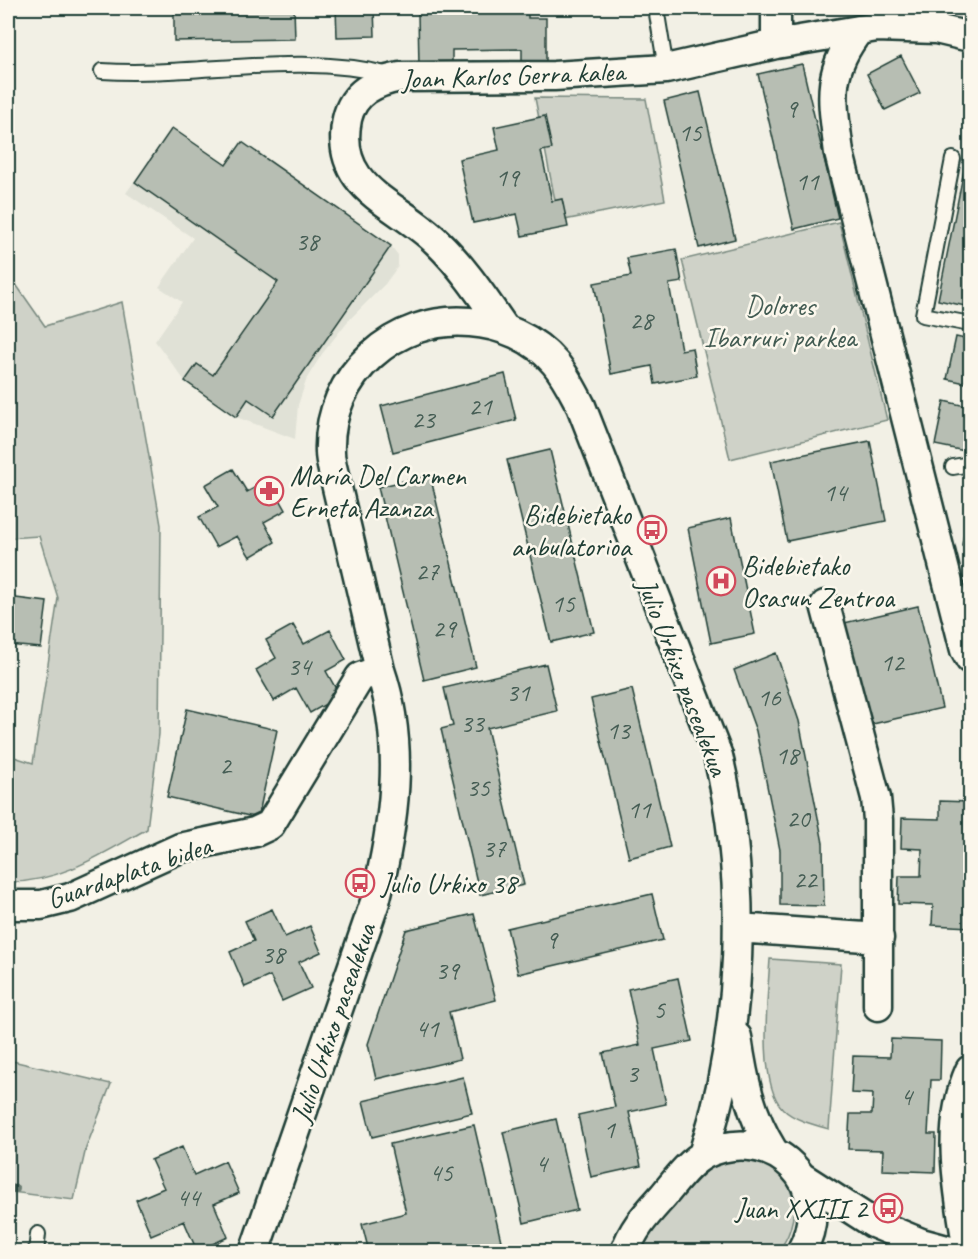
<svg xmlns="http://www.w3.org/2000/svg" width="978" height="1259" font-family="Caveat,sans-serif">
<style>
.built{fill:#e0e1d6}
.green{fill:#cfd2c8;stroke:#77887e;stroke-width:1.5}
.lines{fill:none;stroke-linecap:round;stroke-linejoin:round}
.stream{stroke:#6e7f75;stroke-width:8}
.building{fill:#b7beb3;stroke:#1f3d34;stroke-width:1.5}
.lane-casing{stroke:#1f3d34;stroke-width:18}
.street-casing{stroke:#1f3d34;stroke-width:33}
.lane{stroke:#fbf7ec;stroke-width:14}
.street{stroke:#fbf7ec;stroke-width:28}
.labels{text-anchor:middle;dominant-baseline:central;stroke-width:5;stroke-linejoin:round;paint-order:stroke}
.number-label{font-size:26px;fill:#455d54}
.street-label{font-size:28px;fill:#1f3d34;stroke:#fbf7ec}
.park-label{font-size:28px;fill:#425b52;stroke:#fbf7ec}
.poi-label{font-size:28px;fill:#1f3d34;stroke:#fbf7ec;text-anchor:start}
</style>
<rect width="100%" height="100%" fill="#f2f0e5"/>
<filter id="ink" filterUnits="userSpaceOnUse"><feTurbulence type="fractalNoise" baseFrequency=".0167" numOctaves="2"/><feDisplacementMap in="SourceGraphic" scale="12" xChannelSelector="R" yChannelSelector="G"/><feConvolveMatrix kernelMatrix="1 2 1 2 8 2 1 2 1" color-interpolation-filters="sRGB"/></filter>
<g filter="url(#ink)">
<path class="built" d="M172 128 226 165 242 142 391 246 398 255V266L385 284 347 322 322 354 307 378 298 405 295 439 236 417 185 381 155 341 182 302 159 287 193 238 126 193Z"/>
<path class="green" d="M535 98 646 99 665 200 559 221Z
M839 222 887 420 730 459 682 260Z
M8 273 45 326 122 302 161 525 159 734 147 829C104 853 59 883 8 882V755L33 763 58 598 39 536 8 538Z
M770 959 841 964 829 1129C814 1125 794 1120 783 1109 757 1084 768 993 770 959Z
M8 1060 111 1084 86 1148 74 1200 12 1192 8 1232Z
M732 1158C742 1159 756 1159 765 1163 801 1178 800 1226 778 1251L638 1252C657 1217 694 1170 732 1158Z"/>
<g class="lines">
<path class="stream" d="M8 1188 16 1189"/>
</g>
<path class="building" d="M174 8H294L295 39 174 41Z
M336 8H374L375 36 337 37Z
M436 8H528V18H546V64H522V49L452 50V65L419 66 418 12H436Z
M824 8H933L932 19Z
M901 56 920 93 885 110 867 74Z
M802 64 838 218 794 229 758 74Z
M700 92 735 239 699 248 664 101Z
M545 116 552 149 541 151 552 201 562 199 568 227 522 236 517 214 473 223 459 159 499 150 494 127Z
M172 128 226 165 242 142 391 246 273 416 248 399 236 417 185 381 197 364 213 375 278 282 135 182Z
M970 140V307L938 300Z
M676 249 682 282 669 284 681 350 692 348 697 376 655 384 652 366 611 374 594 283 631 276 627 258Z
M956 337 970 340V384L947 379Z
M505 374 516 420 393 452 381 406Z
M944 401 970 407V452L935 445Z
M870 441 886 521 787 541 771 461Z
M550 450 594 632 551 642 507 460Z
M233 469 247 492 269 480 286 510 264 522 275 542 250 557 237 536 216 547 199 517 218 507 205 485Z
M430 475 476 667 424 680 378 487Z
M970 502V547L962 545Z
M731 518 755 634 711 643 688 528Z
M8 597 47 602 41 648 8 645Z
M918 606 942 708 864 726 840 624Z
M293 625 304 644 330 630 346 660 326 671 340 696 310 713 296 688 274 701 256 670 276 658 266 640Z
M776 653 799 721 823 843 824 906 780 905V850L756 731 734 670Z
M546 664 557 711 487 728 524 885 480 895 441 729 453 726 444 688Z
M632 689 670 847 629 858 591 699Z
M187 709 277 730 258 818 167 797Z
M940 801 970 802V927L932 925 933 905 898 904 899 876H921L922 849 901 848 902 818 940 819Z
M652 894 663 940 518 974 507 928Z
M272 909 285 937 310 926 321 952 299 962 311 988 282 1001 270 976 245 987 230 952 254 941 245 921Z
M474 914 496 1000 449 1012 460 1059 376 1079 368 1044 406 930Z
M678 978 692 1041 654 1049 666 1104 629 1112 641 1166 591 1177 578 1115 615 1107 603 1053 640 1045 628 989Z
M891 1039 941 1041 940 1080H931L928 1134H936L935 1172 882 1170 883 1150 848 1149 850 1114H872L873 1094 851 1093 853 1056 890 1057Z
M463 1077 472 1113 372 1137 363 1101Z
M556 1119 577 1210 524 1223 503 1132Z
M474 1125 501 1241 457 1252H369L362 1224 406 1213 390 1144Z
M182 1147 194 1175 225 1161 239 1193 214 1204 228 1237 197 1251 184 1221 151 1235 136 1200 164 1188 151 1160Z"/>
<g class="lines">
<g class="lane-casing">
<path id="lane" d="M656 8 666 69
M102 71C197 77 296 51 390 75
M953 159 923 315 970 324
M953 467 970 464
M36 1252 38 1234"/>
</g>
<g class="street-casing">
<path id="street" d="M776 8V44
M859 30C824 74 833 102 839 153L965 650 970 659
M505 329C484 299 464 268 437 242 396 202 333 189 347 119 353 92 375 82 400 77L554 76 666 69 776 44 877 27 936 29 970 37
M825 605 876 798 878 820V1006
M8 905H41L70 898 180 848 255 832 270 825 360 677 380 670
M738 928 879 938
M737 1037C743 1079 750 1114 773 1151
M803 1178 873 1223 921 1243 954 1252
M254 1252 375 902C394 826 406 746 380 670L335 479C333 470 330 461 330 452 327 375 396 315 470 322 501 324 534 338 555 363 566 376 573 391 581 406L718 756C749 886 743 1028 703 1155
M625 1252C633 1228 647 1214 663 1196 675 1182 689 1162 705 1154 772 1122 838 1185 801 1252
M968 1252C959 1190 944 1128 970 1070"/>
</g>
<use href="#lane" class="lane"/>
<use href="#street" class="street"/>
</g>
</g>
<defs>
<g id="pharmacy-ring" transform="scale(1.5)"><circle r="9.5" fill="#fbf7ec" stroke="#d1495b" stroke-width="1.5"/><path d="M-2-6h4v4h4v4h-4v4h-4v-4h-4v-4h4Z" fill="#d1495b"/></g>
<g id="bus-ring" transform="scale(1.5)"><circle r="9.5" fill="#fbf7ec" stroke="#d1495b" stroke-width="1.5"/><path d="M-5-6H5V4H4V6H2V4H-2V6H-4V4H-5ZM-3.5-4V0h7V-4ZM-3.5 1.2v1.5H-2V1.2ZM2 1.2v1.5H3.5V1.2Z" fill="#d1495b"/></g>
<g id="hospital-ring" transform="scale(1.5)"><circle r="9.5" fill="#fbf7ec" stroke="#d1495b" stroke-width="1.5"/><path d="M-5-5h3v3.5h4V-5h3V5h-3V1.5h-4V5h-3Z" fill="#d1495b"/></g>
</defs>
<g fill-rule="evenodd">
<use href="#pharmacy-ring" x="269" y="491"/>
<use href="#bus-ring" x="652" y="530"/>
<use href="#hospital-ring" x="721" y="581"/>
<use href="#bus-ring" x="360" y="883"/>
<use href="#bus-ring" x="888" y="1208"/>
</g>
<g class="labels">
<g class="number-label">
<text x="791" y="108">9</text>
<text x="690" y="132">15</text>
<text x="507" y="177">19</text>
<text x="807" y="181">11</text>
<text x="307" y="241">38</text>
<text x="641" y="320">28</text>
<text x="480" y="406">21</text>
<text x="423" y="419">23</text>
<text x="835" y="492">14</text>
<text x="427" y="571">27</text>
<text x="563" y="603">15</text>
<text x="444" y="628">29</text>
<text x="892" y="662">12</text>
<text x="299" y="666">34</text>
<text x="518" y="692">31</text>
<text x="769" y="697">16</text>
<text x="472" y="723">33</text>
<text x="618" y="730">13</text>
<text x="787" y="755">18</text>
<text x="225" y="765">2</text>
<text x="478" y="787">35</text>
<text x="639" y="809">11</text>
<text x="798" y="818">20</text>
<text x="494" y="848">37</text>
<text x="805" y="879">22</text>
<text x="551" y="939">9</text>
<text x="273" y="954">38</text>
<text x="447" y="970">39</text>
<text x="659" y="1009">5</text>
<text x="427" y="1028">41</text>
<text x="632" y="1073">3</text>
<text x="906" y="1096">4</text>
<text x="609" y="1129">1</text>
<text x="541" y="1163">4</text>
<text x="441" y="1172">45</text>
<text x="188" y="1197">44</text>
</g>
<g class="street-label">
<text transform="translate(513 75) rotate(-2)">Joan Karlos Gerra kalea</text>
<text transform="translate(683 677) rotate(69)">Julio Urkixo pasealekua</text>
<text transform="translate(129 872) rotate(-19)">Guardaplata bidea</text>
<text transform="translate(333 1023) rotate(-71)">Julio Urkixo pasealekua</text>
</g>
<g class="park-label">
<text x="780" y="305">Dolores<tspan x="780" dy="32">Ibarruri parkea</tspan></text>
</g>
<g class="poi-label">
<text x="290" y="475">María Del Carmen<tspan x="290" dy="32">Erneta Azanza</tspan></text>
<text x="631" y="514" text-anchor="end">Bidebietako<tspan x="631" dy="32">anbulatorioa</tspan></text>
<text x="742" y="565">Bidebietako<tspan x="742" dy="32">Osasun Zentroa</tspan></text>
<text x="381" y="883">Julio Urkixo 38</text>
<text x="867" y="1208" text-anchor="end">Juan XXIII 2</text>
</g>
</g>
<rect width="978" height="1259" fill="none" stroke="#fbf7ec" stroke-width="30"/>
<rect x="15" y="15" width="948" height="1229" fill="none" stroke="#1f3d34" stroke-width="2" filter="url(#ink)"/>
</svg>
